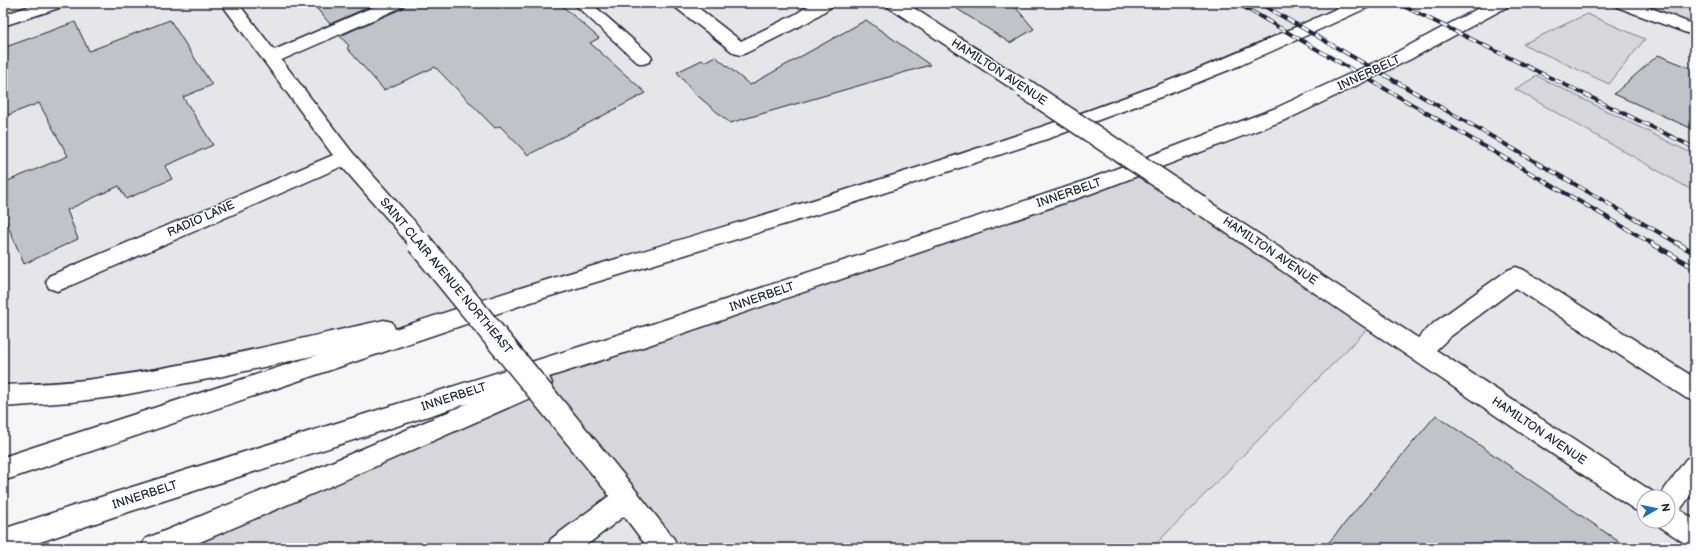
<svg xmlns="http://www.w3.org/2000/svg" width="1698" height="551" font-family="'Balsamiq Sans',sans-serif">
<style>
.built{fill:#e6e6e9;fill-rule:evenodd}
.green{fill:#d7d7db;stroke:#7c7c8b}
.building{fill:#c2c2c9;stroke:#22223b}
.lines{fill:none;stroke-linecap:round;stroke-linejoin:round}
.minor-casing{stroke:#22223b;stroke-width:3}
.major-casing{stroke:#22223b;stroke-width:3}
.highway-casing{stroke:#22223b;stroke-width:3}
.minor{fill:#fff;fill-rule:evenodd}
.major{fill:#fff;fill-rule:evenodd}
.highway{fill:#fff;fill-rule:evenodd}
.rail-far1-casing{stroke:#22223b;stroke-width:4}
.rail-casing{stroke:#22223b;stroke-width:5}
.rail-far1{stroke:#fff;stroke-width:2.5;stroke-dasharray:8;stroke-linecap:butt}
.rail{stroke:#fff;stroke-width:3.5;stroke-dasharray:10;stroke-linecap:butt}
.minor-bridge-casing{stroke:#22223b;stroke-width:22;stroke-linecap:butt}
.major-bridge-far1-casing{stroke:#22223b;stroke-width:22;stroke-linecap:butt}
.major-bridge-casing{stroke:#22223b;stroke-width:27;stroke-linecap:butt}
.minor-bridge{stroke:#fff;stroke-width:19}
.major-bridge-far1{stroke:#fff;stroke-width:19}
.major-bridge{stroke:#fff;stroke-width:24}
.labels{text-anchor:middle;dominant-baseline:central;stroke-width:3;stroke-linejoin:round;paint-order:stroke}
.street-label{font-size:12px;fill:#22223b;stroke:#fff}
</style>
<rect width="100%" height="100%" fill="#f6f6f7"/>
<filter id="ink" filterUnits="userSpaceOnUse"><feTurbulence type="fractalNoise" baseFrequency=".025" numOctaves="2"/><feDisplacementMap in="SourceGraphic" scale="8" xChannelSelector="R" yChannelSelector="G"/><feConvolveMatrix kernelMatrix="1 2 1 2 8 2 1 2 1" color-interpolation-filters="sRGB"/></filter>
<g filter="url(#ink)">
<path class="built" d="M3 3H1363L1043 133 529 294 258 359 3 396Z
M1501 3H1623L1695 31V548H1152L1375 321 1141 166 1283 113ZM1644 497H1668V521H1644Z
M626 499 664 548H561Z"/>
<path class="green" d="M1623 3H1695V31Z
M1587 14 1645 39 1609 84 1523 44Z
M1537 76 1695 155V192L1515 89Z
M1141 166 1375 321 1152 548H664L626 499 561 548H155L329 475 646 336Z"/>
<path class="building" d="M312 3H378L330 24Z
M405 3H559L599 38 590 43 646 93 528 155 500 126 495 128 435 67 384 90 347 48 349 46 340 36 403 8Z
M948 3H1012L1034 29 1010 43Z
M170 20 212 85 183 97 213 145 165 166 172 179 126 199 119 186 67 210 78 239 24 264 3 214V183L68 156 39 103 3 117V48L75 22 89 51Z
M866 20 930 65 730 123 692 91 677 72 702 60 704 62 715 56 750 85Z
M1658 55 1695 70V130L1614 94Z
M1436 415 1628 548H1324Z"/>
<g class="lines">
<g class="minor-casing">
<path id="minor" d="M39 3H64L62 7 3 26V15Z
M382 3H404L402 7 277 62 271 64 265 62 262 58 265 54Z
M573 3H591L649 54 652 58 649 62 643 64 637 62Z
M673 3H692L741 41 796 14 813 3H833L831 7 808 22 746 53 740 55 734 53 675 7Z
M886 3H906L1031 84 1033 88 1031 92 1024 94 1017 92 888 7Z
M1615 3H1638L1695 25V36L1617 7Z
M345 150 352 152 355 157 352 162 65 288 57 291 49 288 46 282 49 276Z
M1201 198 1208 201 1418 338 1435 322 1508 270 1516 267 1524 270 1695 378V401L1686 398 1516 288 1451 336 1436 350 1653 492 1655 497H1644V513L1635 510 1194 211 1191 206 1194 201Z
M1695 455V489L1680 510 1695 520V548L1686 544 1659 526 1657 521H1668V497H1659L1686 459Z"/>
</g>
<g class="major-casing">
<path id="major" d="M221 3H238L352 152 412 219 416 225 412 231 405 233 398 231 338 162Z
M614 470 623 474 674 539 678 548H648L624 516 583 548H547L551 539 609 496 601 482 605 474Z"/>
</g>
<g class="highway-casing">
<path id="highway" d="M1349 3H1371L1369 7 1241 65 1174 92 1050 138 838 208 531 302 3 481V457L317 355 214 378 112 397 71 402 3 407V385C35 384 68 383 100 378 195 365 290 341 384 320L392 322 395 329C440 314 485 299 530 285 742 220 956 162 1163 83 1226 59 1287 31 1349 3Z
M1488 3H1509L1507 7 1409 60 1290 118 1090 194 646 346 549 377 552 383 548 390 338 483 186 548H141L145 539 320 467 469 403 113 517 23 548H3V529L113 493 646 326 1076 184 1276 108 1397 52Z"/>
</g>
<use href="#minor" class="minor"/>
<use href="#major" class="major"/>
<use href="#highway" class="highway"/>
<g class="rail-far1-casing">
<path id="rail-far1" d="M1237 3 1653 244
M1259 3 1679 244
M1397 3 1695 148"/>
</g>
<g class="rail-casing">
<path id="rail" d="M1651 243 1695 268
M1677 243 1695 253"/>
</g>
<use href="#rail-far1" class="rail-far1"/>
<use href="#rail" class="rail"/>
<g class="minor-bridge-casing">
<path id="minor-bridge" d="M1024 88 1201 206"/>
</g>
<g class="major-bridge-far1-casing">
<path id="major-bridge-far1" d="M405 225 420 244"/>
</g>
<g class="major-bridge-casing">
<path id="major-bridge" d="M419 243 614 482"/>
</g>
<use href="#minor-bridge" class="minor-bridge"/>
<use href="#major-bridge-far1" class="major-bridge-far1"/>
<use href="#major-bridge" class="major-bridge"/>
</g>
</g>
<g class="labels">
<g class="street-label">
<text transform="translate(999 72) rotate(33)">HAMILTON AVENUE</text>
<text transform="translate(1369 73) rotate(-25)">INNERBELT</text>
<text transform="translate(1069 193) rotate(-19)">INNERBELT</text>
<text transform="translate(201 219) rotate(-24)">RADIO LANE</text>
<text transform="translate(1270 251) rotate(34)">HAMILTON AVENUE</text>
<text transform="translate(446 276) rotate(50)">SAINT CLAIR AVENUE NORTHEAST</text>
<text transform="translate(762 297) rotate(-19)">INNERBELT</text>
<text transform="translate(454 397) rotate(-18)">INNERBELT</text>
<text transform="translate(1539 431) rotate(34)">HAMILTON AVENUE</text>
<text transform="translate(145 495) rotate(-18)">INNERBELT</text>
</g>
</g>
<rect width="1698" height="551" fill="none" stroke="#fff" stroke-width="16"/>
<rect x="8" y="8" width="1682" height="535" fill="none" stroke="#22223b" stroke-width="1.5" filter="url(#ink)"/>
<g transform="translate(1656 509) rotate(81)"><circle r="19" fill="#ffffff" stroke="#a7a7b1"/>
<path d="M0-3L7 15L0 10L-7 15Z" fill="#1f6fb2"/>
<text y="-6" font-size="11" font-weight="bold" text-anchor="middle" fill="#22223b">N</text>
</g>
</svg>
